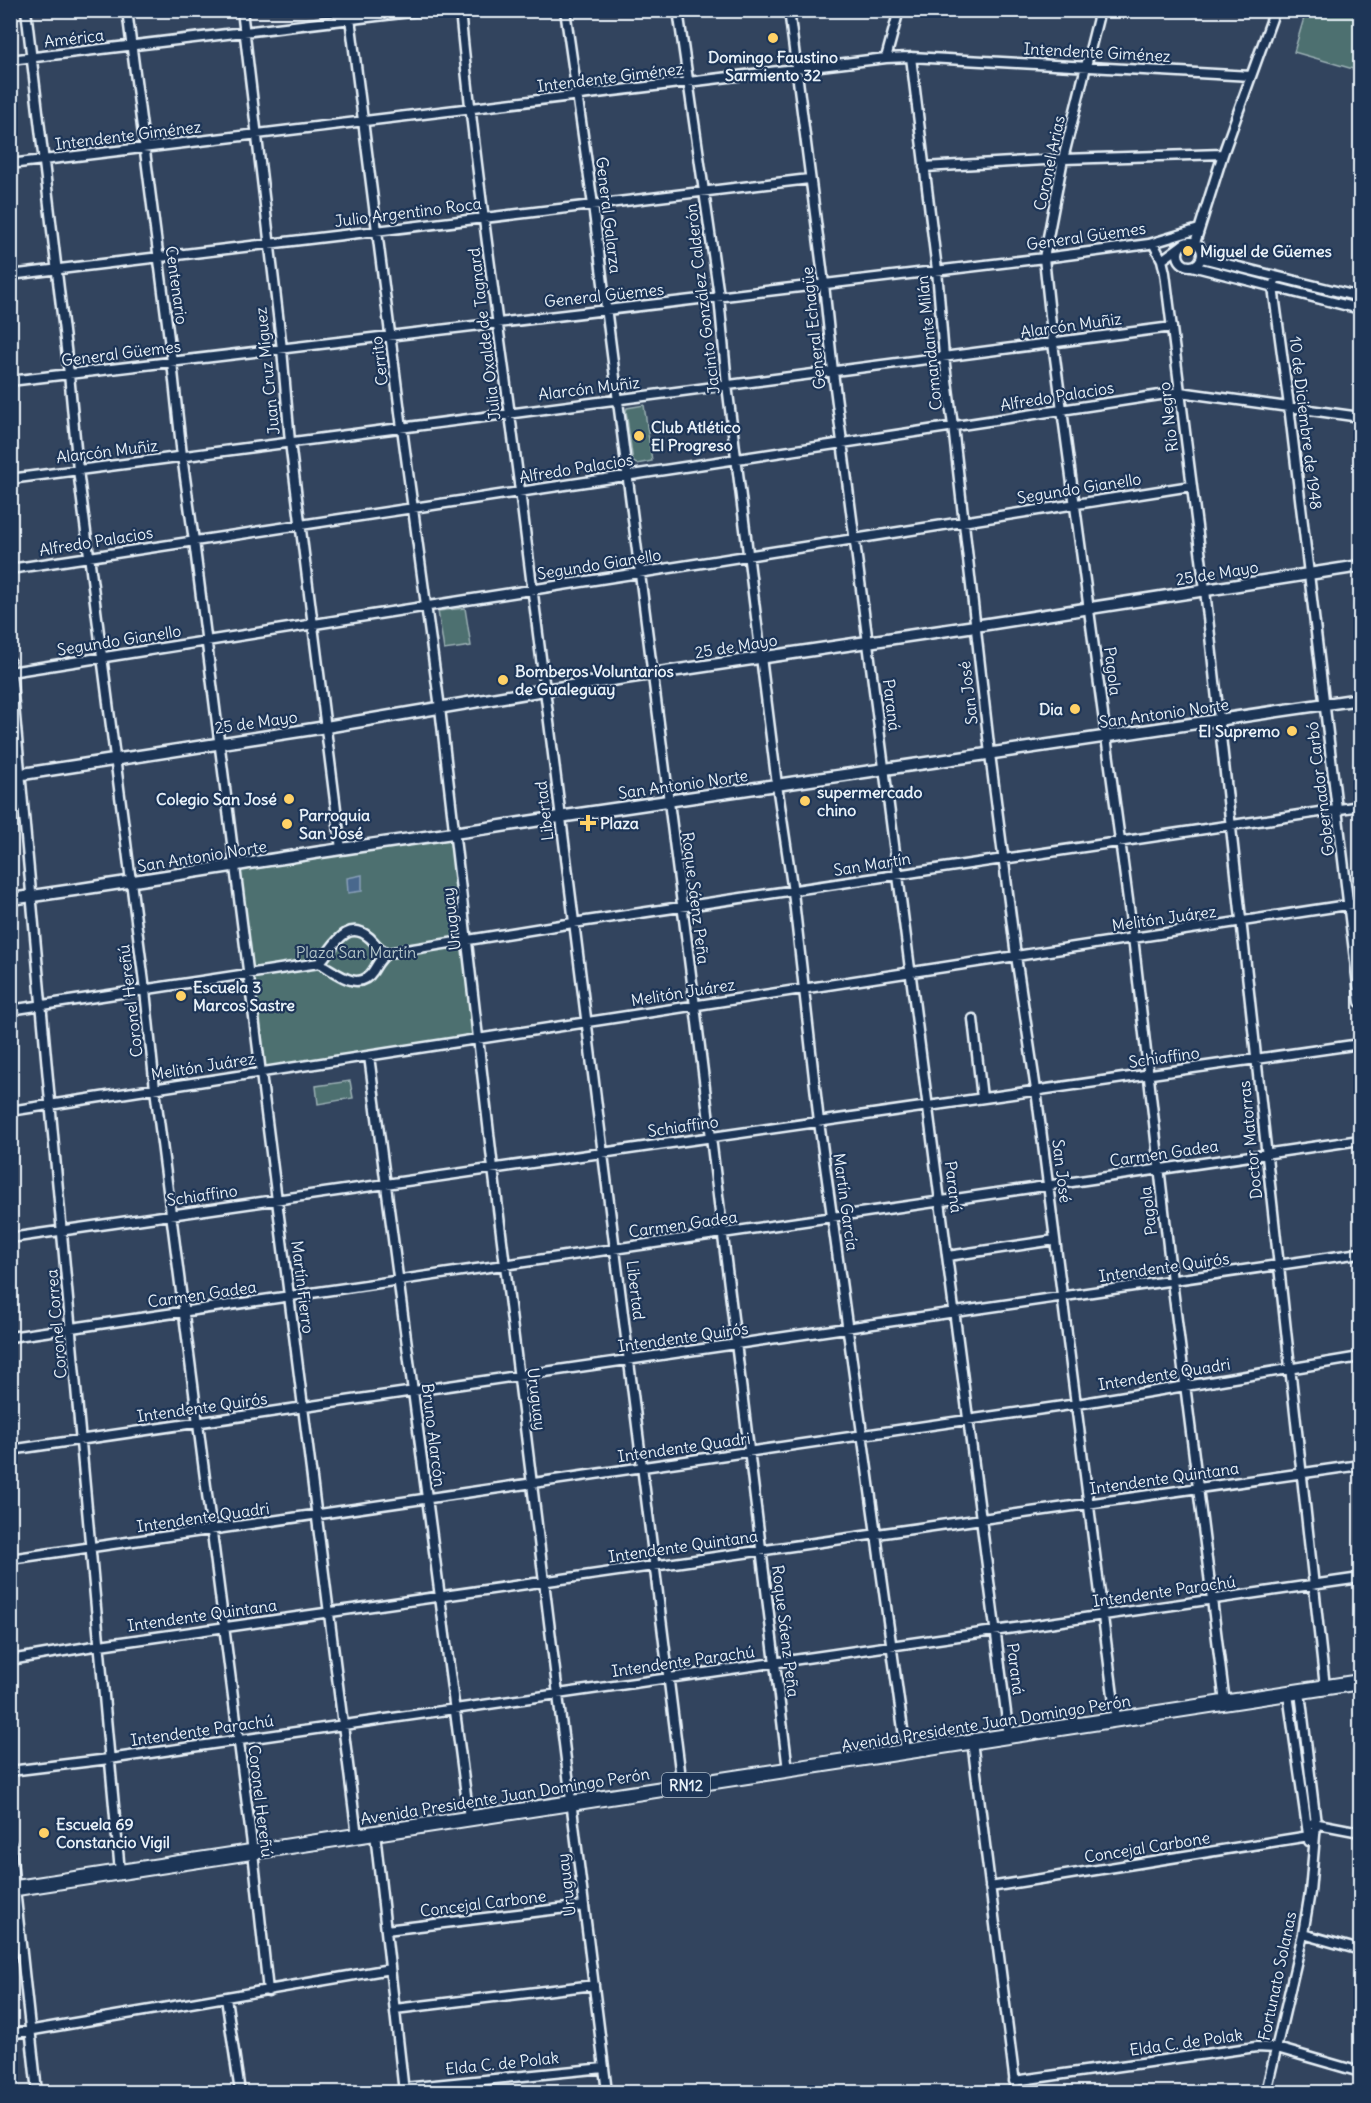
<svg xmlns="http://www.w3.org/2000/svg" width="1371" height="2103" font-family="Delius,sans-serif">
<style>
.green{fill:#4e7070;stroke:#9bb0b4;stroke-width:1.5}
.water{fill:#48688d;stroke:#889fb8;stroke-width:1.5}
.lines{fill:none;stroke-linecap:round;stroke-linejoin:round}
.minor-casing{stroke:#e8f1f8;stroke-width:13}
.tertiary-casing{stroke:#e8f1f8;stroke-width:15}
.trunk-casing{stroke:#e8f1f8;stroke-width:18}
.minor{stroke:#1d3557;stroke-width:8}
.tertiary{stroke:#1d3557;stroke-width:10}
.trunk{stroke:#1d3557;stroke-width:14}
.poi-dot{fill:#ffd166;stroke:#1d3557;stroke-width:2}
.labels{text-anchor:middle;dominant-baseline:central;stroke-width:4.5;stroke-linejoin:round;paint-order:stroke}
.shield{fill:#1d3557;stroke:#abb9c8;stroke-width:1.5}
.shield-label{font-size:15px;font-weight:bold;fill:#e8f1f8}
.street-label{font-size:16px;fill:#e8f1f8;stroke:#1d3557}
.poi-label{font-size:16px;font-weight:bold;fill:#e8f1f8;stroke:#1d3557;text-anchor:start}
.park-label{font-size:16px;fill:#b2c4c8;stroke:#1d3557}
</style>
<rect width="100%" height="100%" fill="#32445e"/>
<filter id="ink" filterUnits="userSpaceOnUse"><feTurbulence type="fractalNoise" baseFrequency=".0167" numOctaves="2"/><feDisplacementMap in="SourceGraphic" scale="12" xChannelSelector="R" yChannelSelector="G"/><feConvolveMatrix kernelMatrix="1 2 1 2 8 2 1 2 1" color-interpolation-filters="sRGB"/></filter>
<g filter="url(#ink)">
<path class="green" d="M1306 11H1360V71L1294 52Z
M644 405 652 461 637 464 633 462 626 411 627 408Z
M465 608 471 646 444 650 438 611Z
M455 834 479 1039 261 1073 235 865Z
M350 1081 353 1098 318 1104 316 1086Z"/>
<path class="water" d="M362 875V891L348 893 347 878Z"/>
<g class="lines">
<g class="minor-casing">
<path id="minor" d="M26 10 69 374 78 470 145 990 155 1089 253 1852 268 1991
M127 10 172 362 182 456 194 541 357 1836
M242 10 282 349 290 442 341 849
M349 10 402 428 440 708 493 1168 607 2092
M460 10C477 189 505 367 527 546 578 959 631 1372 682 1786
M565 10 593 205 695 1006 788 1770
M678 10 719 296 727 385 777 785 793 892 819 1122 906 1751
M789 10 824 284 833 372 1009 1736
M1100 10 1063 159 1044 258 1053 343 1133 937 1172 1281 1225 1703
M911 57 937 270 944 357 953 426 990 754 1016 956 1036 1090 1116 1719
M886 58 899 10
M10 60 427 10
M10 164 886 58 911 57 1251 76
M924 167 1063 159 1223 154
M1178 254a12 12 0 1 1 24 0a12 12 0 1 1-24 0Z
M1153 243 1162 260 1165 273 1205 590 1325 1687
M1195 243 1223 154 1275 10
M1202 258 1360 297
M1162 260 1181 246
M1192 266 1360 309
M10 275 809 179
M1276 277 1273 287 1289 406 1360 1002
M10 381 1044 258 1149 244 1199 229
M10 479 1172 327
M10 569 1180 392 1360 417
M10 661 120 1872
M10 672 1191 486
M319 963C335 971 358 994 373 971 378 963 380 958 388 953
M10 1010 319 963C332 951 345 916 370 938 377 945 379 950 388 953L573 923 1360 806
M973 1019 982 1098
M369 1056 469 1818
M10 1111 1360 903
M10 1238 1360 1044
M948 1256 1055 1240
M10 1337 1360 1140
M10 1450 1360 1253
M10 1559 1077 1404 1360 1357
M10 1660 100 1645 1360 1465
M1288 1694 1309 1841
M972 1741 1016 2092
M10 1771 109 1759 1360 1578
M1313 1823 1360 1832
M375 1833 404 2092
M10 1843 37 2092
M990 1887 1309 1836
M386 1930 584 1906
M1303 1934 1360 1950
M226 1998 240 2092
M395 2009 594 1985
M10 2034 390 1969
M1014 2081 1256 2047 1277 2048 1360 2072
M404 2088 604 2068
M1266 2092 1303 1934 1310 1892 1316 1824 1300 1692"/>
</g>
<g class="tertiary-casing">
<path id="tertiary" d="M10 776 326 727 544 690 975 626 1360 566
M10 899C114 885 217 868 321 852 400 840 480 830 559 817L1360 699"/>
</g>
<g class="trunk-casing">
<path id="trunk" d="M10 1889 1360 1682"/>
</g>
<use href="#minor" class="minor"/>
<use href="#tertiary" class="tertiary"/>
<use href="#trunk" class="trunk"/>
</g>
</g>
<g class="poi-dot">
<circle cx="773" cy="38" r="6"/>
<circle cx="1188" cy="251" r="6"/>
<circle cx="639" cy="436" r="6"/>
<circle cx="503" cy="680" r="6"/>
<circle cx="1075" cy="709" r="6"/>
<circle cx="1292" cy="731" r="6"/>
<circle cx="289" cy="799" r="6"/>
<circle cx="805" cy="801" r="6"/>
<path d="M585 814h6v6h6v6h-6v6h-6v-6h-6v-6h6z"/>
<circle cx="287" cy="824" r="6"/>
<circle cx="181" cy="996" r="6"/>
<circle cx="44" cy="1833" r="6"/>
</g>
<g class="labels">
<rect class="shield" x="662" y="1773" width="48" height="24" rx="4.5"/>
<g class="shield-label">
<text x="686" y="1785">RN12</text>
</g>
<g class="street-label">
<text transform="translate(74 38) rotate(-7)">América</text>
<text transform="translate(1097 52) rotate(3)">Intendente Giménez</text>
<text transform="translate(610 77) rotate(-7)">Intendente Giménez</text>
<text transform="translate(128 135) rotate(-7)">Intendente Giménez</text>
<text transform="translate(1049 163) rotate(-78)">Coronel Arias</text>
<text transform="translate(408 212) rotate(-7)">Julio Argentino Roca</text>
<text transform="translate(609 215) rotate(83)">General Galarza</text>
<text transform="translate(1086 236) rotate(-8)">General Güemes</text>
<text transform="translate(177 285) rotate(82)">Centenario</text>
<text transform="translate(604 295) rotate(-6)">General Güemes</text>
<text transform="translate(702 299) rotate(-97)">Jacinto González Calderón</text>
<text transform="translate(1071 325) rotate(-8)">Alarcón Muñiz</text>
<text transform="translate(813 328) rotate(-96)">General Echagüe</text>
<text transform="translate(484 334) rotate(-97)">Julia Oxalde de Tagnard</text>
<text transform="translate(929 343) rotate(-96)">Comandante Milán</text>
<text transform="translate(121 353) rotate(-7)">General Güemes</text>
<text transform="translate(379 361) rotate(-97)">Cerrito</text>
<text transform="translate(267 371) rotate(-96)">Juan Cruz Míguez</text>
<text transform="translate(589 388) rotate(-7)">Alarcón Muñiz</text>
<text transform="translate(1057 396) rotate(-9)">Alfredo Palacios</text>
<text transform="translate(1168 417) rotate(-97)">Río Negro</text>
<text transform="translate(1306 423) rotate(83)">10 de Diciembre de 1948</text>
<text transform="translate(107 451) rotate(-7)">Alarcón Muñiz</text>
<text transform="translate(576 468) rotate(-9)">Alfredo Palacios</text>
<text transform="translate(1079 488) rotate(-9)">Segundo Gianello</text>
<text transform="translate(96 541) rotate(-9)">Alfredo Palacios</text>
<text transform="translate(599 564) rotate(-9)">Segundo Gianello</text>
<text transform="translate(1217 573) rotate(-9)">25 de Mayo</text>
<text transform="translate(119 640) rotate(-9)">Segundo Gianello</text>
<text transform="translate(736 646) rotate(-9)">25 de Mayo</text>
<text transform="translate(1113 671) rotate(83)">Pagola</text>
<text transform="translate(968 693) rotate(-97)">San José</text>
<text transform="translate(892 705) rotate(83)">Paraná</text>
<text transform="translate(1164 713) rotate(-8)">San Antonio Norte</text>
<text transform="translate(256 722) rotate(-8)">25 de Mayo</text>
<text transform="translate(683 784) rotate(-8)">San Antonio Norte</text>
<text transform="translate(1320 789) rotate(-97)">Gobernador Carbó</text>
<text transform="translate(544 811) rotate(-97)">Libertad</text>
<text transform="translate(202 856) rotate(-9)">San Antonio Norte</text>
<text transform="translate(872 864) rotate(-9)">San Martín</text>
<text transform="translate(696 898) rotate(83)">Roque Sáenz Peña</text>
<text transform="translate(1164 918) rotate(-8)">Melitón Juárez</text>
<text transform="translate(451 919) rotate(-97)">Uruguay</text>
<text transform="translate(683 992) rotate(-9)">Melitón Juárez</text>
<text transform="translate(130 1001) rotate(-97)">Coronel Hereñú</text>
<text transform="translate(1164 1057) rotate(-8)">Schiaffino</text>
<text transform="translate(203 1066) rotate(-9)">Melitón Juárez</text>
<text transform="translate(683 1126) rotate(-8)">Schiaffino</text>
<text transform="translate(1250 1140) rotate(-96)">Doctor Matorras</text>
<text transform="translate(1164 1153) rotate(-8)">Carmen Gadea</text>
<text transform="translate(1062 1171) rotate(83)">San José</text>
<text transform="translate(954 1187) rotate(83)">Paraná</text>
<text transform="translate(202 1195) rotate(-8)">Schiaffino</text>
<text transform="translate(846 1202) rotate(82)">Martín García</text>
<text transform="translate(1148 1211) rotate(-97)">Pagola</text>
<text transform="translate(683 1224) rotate(-8)">Carmen Gadea</text>
<text transform="translate(1164 1267) rotate(-8)">Intendente Quirós</text>
<text transform="translate(303 1287) rotate(83)">Martín Fierro</text>
<text transform="translate(636 1290) rotate(83)">Libertad</text>
<text transform="translate(202 1294) rotate(-8)">Carmen Gadea</text>
<text transform="translate(56 1324) rotate(-95)">Coronel Correa</text>
<text transform="translate(683 1337) rotate(-8)">Intendente Quirós</text>
<text transform="translate(1164 1374) rotate(-9)">Intendente Quadri</text>
<text transform="translate(537 1399) rotate(83)">Uruguay</text>
<text transform="translate(202 1407) rotate(-8)">Intendente Quirós</text>
<text transform="translate(434 1435) rotate(83)">Bruno Alarcón</text>
<text transform="translate(684 1447) rotate(-8)">Intendente Quadri</text>
<text transform="translate(1164 1478) rotate(-8)">Intendente Quintana</text>
<text transform="translate(203 1517) rotate(-8)">Intendente Quadri</text>
<text transform="translate(683 1546) rotate(-8)">Intendente Quintana</text>
<text transform="translate(1164 1591) rotate(-8)">Intendente Parachú</text>
<text transform="translate(202 1615) rotate(-8)">Intendente Quintana</text>
<text transform="translate(786 1631) rotate(83)">Roque Sáenz Peña</text>
<text transform="translate(683 1661) rotate(-8)">Intendente Parachú</text>
<text transform="translate(1016 1669) rotate(83)">Paraná</text>
<text transform="translate(986 1723) rotate(-9)">Avenida Presidente Juan Domingo Perón</text>
<text transform="translate(202 1730) rotate(-8)">Intendente Parachú</text>
<text transform="translate(505 1796) rotate(-9)">Avenida Presidente Juan Domingo Perón</text>
<text transform="translate(261 1801) rotate(83)">Coronel Hereñú</text>
<text transform="translate(1147 1847) rotate(-9)">Concejal Carbone</text>
<text transform="translate(566 1885) rotate(-97)">Uruguay</text>
<text transform="translate(483 1903) rotate(-7)">Concejal Carbone</text>
<text transform="translate(1277 1976) rotate(-78)">Fortunato Solanas</text>
<text transform="translate(1186 2042) rotate(-8)">Elda C. de Polak</text>
<text transform="translate(502 2063) rotate(-6)">Elda C. de Polak</text>
</g>
<g class="poi-label">
<text x="773" y="57" text-anchor="middle">Domingo Faustino<tspan x="773" dy="18">Sarmiento 32</tspan></text>
<text x="1200" y="251">Miguel de Güemes</text>
<text x="651" y="427">Club Atlético<tspan x="651" dy="18">El Progreso</tspan></text>
<text x="515" y="671">Bomberos Voluntarios<tspan x="515" dy="18">de Gualeguay</tspan></text>
<text x="1063" y="709" text-anchor="end">Dia</text>
<text x="1280" y="731" text-anchor="end">El Supremo</text>
<text x="817" y="792">supermercado<tspan x="817" dy="18">chino</tspan></text>
<text x="277" y="799" text-anchor="end">Colegio San José</text>
<text x="299" y="815">Parroquia<tspan x="299" dy="18">San José</tspan></text>
<text x="600" y="823">Plaza</text>
<text x="193" y="987">Escuela 3<tspan x="193" dy="18">Marcos Sastre</tspan></text>
<text x="56" y="1824">Escuela 69<tspan x="56" dy="18">Constancio Vigil</tspan></text>
</g>
<g class="park-label">
<text x="356" y="952">Plaza San Martín</text>
</g>
</g>
<rect width="1371" height="2103" fill="none" stroke="#1d3557" stroke-width="36"/>
<rect x="18" y="18" width="1335" height="2067" fill="none" stroke="#e8f1f8" stroke-width="2" filter="url(#ink)"/>
</svg>
